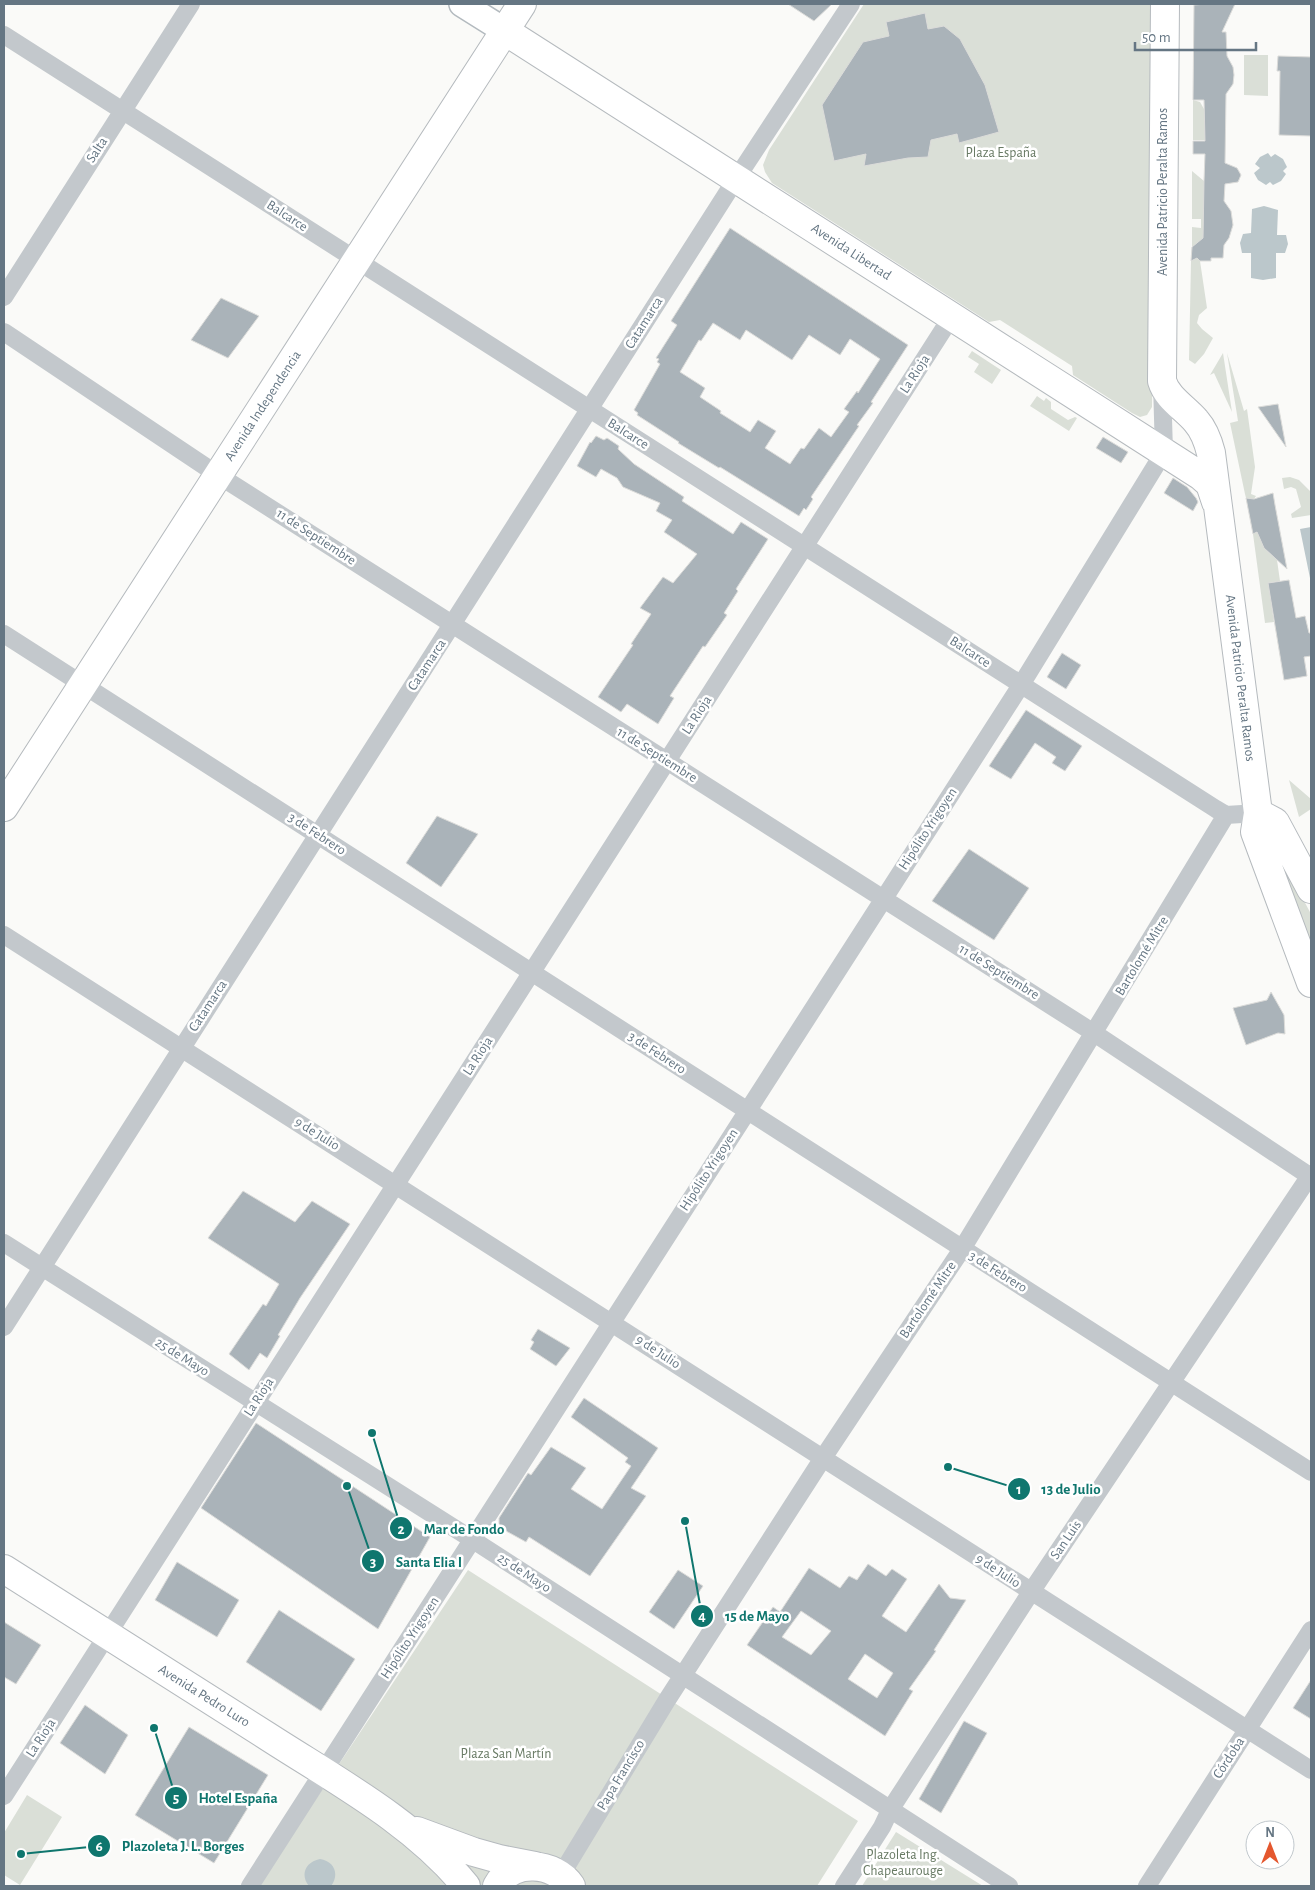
<svg xmlns="http://www.w3.org/2000/svg" width="1315" height="1890" font-family="'Alegreya Sans',sans-serif">
<style>
.green{fill:#dadfd7}
.water{fill:#bbc7cb}
.building{fill:#aab3b9;stroke:#dcdcda;fill-rule:evenodd}
.lines{fill:none;stroke-linecap:round;stroke-linejoin:round}
.secondary-casing{stroke:#b3babf;stroke-width:28}
.primary-casing{stroke:#b5babe;stroke-width:30}
.minor{stroke:#c3c8cc;stroke-width:18}
.secondary{stroke:#fff;stroke-width:25}
.primary{stroke:#fff;stroke-width:28}
.labels{text-anchor:middle;dominant-baseline:central;stroke-width:5;stroke-linejoin:round;paint-order:stroke}
.street-label{font-size:14px;fill:#657683;stroke:#fff}
.park-label{font-size:14px;fill:#687a64;stroke:#fff}
.leader{fill:none;stroke:#0f766e;stroke-width:2}
.callout-dot{fill:#0f766e;stroke:#fff;stroke-width:2}
.mark-label{font-size:15px;text-anchor:middle;font-weight:bold;fill:#fff}
.callout-label{font-size:15px;text-anchor:middle;font-weight:bold;fill:#0f766e;stroke:#fff;stroke-width:5;stroke-linejoin:round;paint-order:stroke}
</style>
<rect width="100%" height="100%" fill="#fafaf8"/>
<path class="green" d="M864 4H1151L1148 318 1153 321 1152 407 1147 415 1140 417 1132 413 1073 375 1072 366 1000 320 989 322 772 183 765 172 763 165 769 150Z
M1244 55H1268V96L1244 95Z
M1193 100 1200 102 1204 109 1205 140H1193Z
M1192 171 1204 181 1203 238 1192 247V227L1201 228V219H1192Z
M1197 258 1200 261 1207 308 1199 315 1197 323 1202 329 1213 338 1204 354 1195 364 1189 360 1191 261Z
M972 351 1001 370 992 384 974 372 979 364 968 357Z
M1223 353 1232 412 1214 373 1210 375Z
M1227 353 1244 411 1247 409 1255 467 1251 494 1256 496 1254 499 1246 498 1245 494 1230 423 1238 421Z
M1037 396 1044 401 1046 398 1051 402V409L1068 420 1075 417 1077 418 1069 431 1030 406Z
M1290 477 1299 480 1311 492V515L1292 518 1291 514 1301 507 1296 489 1291 487 1284 489 1282 478Z
M1257 532 1264 548 1277 560 1280 581 1268 583 1270 595 1282 593 1271 602 1274 622 1265 623 1253 534Z
M1289 780 1311 799V809L1299 817Z
M1265 828 1311 914V948Z
M468 1570 858 1821 817 1886H258Z
M27 1795 62 1817 20 1885 4 1875V1833Z
M896 1832 983 1886H862Z"/>
<path class="water" d="M1268 153 1271 157 1275 154 1283 159 1287 167 1283 171 1286 174 1281 181 1273 185 1270 182 1266 185 1258 180 1254 173 1260 168 1255 164 1260 157Z
M1264 206 1278 210 1277 235H1286L1288 244 1285 253H1276V278L1263 280 1251 278V253H1242L1240 243 1243 234 1251 233 1252 209Z
M1311 527V583L1300 529Z
M320 1859C334 1861 340 1874 331 1886H309C300 1875 305 1862 320 1859Z"/>
<path class="building" d="M788 4H832L814 21Z
M1207 4H1235L1222 32H1226L1227 56 1233 67 1234 75 1233 84 1226 94 1225 163 1237 168 1241 175 1238 182 1225 184 1224 201 1231 211 1233 225 1229 238 1224 245 1223 258H1211V261H1200L1197 258 1191 261 1192 247 1203 238 1204 181 1205 154H1193V141H1205L1204 100H1193L1194 5Z
M925 13 928 29 944 26 960 39 985 85 999 132 959 143 957 134 931 140 928 157 908 158 864 166 866 154 834 161 822 105 863 42 889 36 886 22Z
M1278 56 1311 57V136L1279 135 1280 71H1277Z
M730 228 908 345 871 402 873 403 857 425 859 426 811 497 813 499 806 510 804 508 799 516 720 467 719 468 678 443 679 442 637 415 638 413 634 410 660 364 657 362 659 359 656 358 677 325 671 321ZM713 323 740 340 746 330 792 360 809 335 840 355 850 339 880 359 858 393 857 391 844 409 849 412 831 437 819 428 804 449 801 448 790 464 765 448 776 431 758 420 750 432 720 413 721 411 700 397 705 388 680 372 699 340 701 341Z
M221 298 259 316 228 358 191 340Z
M1278 404 1286 447 1258 407Z
M596 436 604 440 607 438 619 446 618 449 634 464 684 497 682 501 733 534 741 522 768 539 736 589 738 591 724 613 727 615 705 647 703 646 670 696 674 698 658 724 627 704 621 712 598 697 633 645 631 644 651 614 640 608 663 577 673 583 697 554 664 532 672 520 656 511 660 503 623 487 617 478 601 469 596 477 577 466 590 442 591 443Z
M1103 437 1128 452 1121 463 1096 448Z
M1173 478 1187 487 1196 498 1198 502 1193 511 1164 493Z
M1273 493 1275 505 1287 569 1264 548 1257 532 1253 534 1246 498 1254 499Z
M1289 580 1296 618 1305 616 1309 633H1311V656L1304 657 1307 676 1284 680 1268 583Z
M1062 653 1081 665 1066 689 1047 677Z
M1026 710 1082 746 1065 771 1052 763 1056 757 1035 743 1011 779 989 766Z
M437 816 478 834 441 887 406 863Z
M969 849 1029 888 994 940 932 901Z
M1271 992 1284 1015 1285 1034 1278 1033 1246 1045 1233 1008 1267 1000Z
M243 1191 295 1222 312 1201 350 1224 300 1298 278 1335 280 1336 267 1358 260 1353 249 1370 229 1354 263 1304 266 1306 279 1284 208 1238Z
M538 1329 570 1348 556 1366 530 1349 534 1342 531 1340Z
M584 1398 658 1448 631 1488 646 1496 590 1576 529 1537 526 1542 506 1531 499 1524V1518L528 1473 531 1475 551 1447 586 1468 571 1489 602 1509 631 1466 625 1462 628 1458 571 1417Z
M256 1423 430 1537 378 1629 201 1508Z
M177 1562 239 1600 217 1637 155 1600Z
M868 1564 886 1576 892 1569 907 1579 882 1616 906 1632 939 1584 950 1598 966 1600 934 1650 936 1651 909 1689 913 1691 885 1736 747 1645 773 1607 780 1612 809 1568 840 1588 849 1576 857 1580ZM801 1611 831 1631 811 1655 782 1637ZM865 1654 893 1673 877 1698 848 1679Z
M678 1570 703 1586 674 1629 649 1612Z
M279 1610 355 1659 321 1711 246 1662Z
M4 1622 41 1645 16 1684 4 1677Z
M1311 1680V1719L1293 1708Z
M85 1705 128 1735 105 1774 60 1743Z
M964 1721 987 1733 941 1813 919 1799Z
M189 1727 268 1775 214 1863 135 1815Z"/>
<g class="lines">
<g class="secondary-casing">
<path id="secondary" d="M462 4 505 31"/>
</g>
<g class="primary-casing">
<path id="primary" d="M1165 4 1162 381C1167 398 1185 408 1196 421 1204 430 1208 441 1211 453L1258 813 1255 832 1311 983
M505 31 1201 476 1210 484 1216 502
M4 807 522 4
M1258 813 1275 822 1311 889
M4 1569C91 1624 179 1680 267 1736 335 1780 414 1822 466 1886
M417 1831 474 1852 499 1859 535 1866
M497 1886C512 1858 555 1862 571 1886"/>
</g>
<path class="minor" d="M4 35 1216 809 1226 815 1258 813
M4 297 191 4
M4 332 218 475 1094 1033 1311 1177
M4 634 1311 1472
M4 935 1311 1770
M4 1243 473 1540 1009 1886
M4 1327 736 179 851 4
M4 1796 952 316
M561 1875 667 1700 823 1458 962 1249 1226 815
M250 1886 1021 685 1164 452 1162 384
M844 1886 882 1827 890 1810 1031 1592 1311 1174
M1147 1886 1311 1630"/>
<use href="#secondary" class="secondary"/>
<use href="#primary" class="primary"/>
</g>
<g class="labels">
<g class="street-label">
<text transform="translate(97 150) rotate(-57)">Salta</text>
<text transform="translate(1163 192) rotate(-90)">Avenida Patricio Peralta Ramos</text>
<text transform="translate(287 216) rotate(33)">Balcarce</text>
<text transform="translate(851 252) rotate(33)">Avenida Libertad</text>
<text transform="translate(644 323) rotate(-58)">Catamarca</text>
<text transform="translate(915 374) rotate(-57)">La Rioja</text>
<text transform="translate(263 406) rotate(-57)">Avenida Independencia</text>
<text transform="translate(628 434) rotate(32)">Balcarce</text>
<text transform="translate(316 537) rotate(33)">11 de Septiembre</text>
<text transform="translate(970 652) rotate(33)">Balcarce</text>
<text transform="translate(427 665) rotate(-57)">Catamarca</text>
<text transform="translate(1240 678) rotate(83)">Avenida Patricio Peralta Ramos</text>
<text transform="translate(697 715) rotate(-57)">La Rioja</text>
<text transform="translate(657 755) rotate(32)">11 de Septiembre</text>
<text transform="translate(928 829) rotate(-57)">Hipólito Yrigoyen</text>
<text transform="translate(317 834) rotate(33)">3 de Febrero</text>
<text transform="translate(1142 956) rotate(-59)">Bartolomé Mitre</text>
<text transform="translate(999 972) rotate(32)">11 de Septiembre</text>
<text transform="translate(208 1006) rotate(-57)">Catamarca</text>
<text transform="translate(657 1053) rotate(33)">3 de Febrero</text>
<text transform="translate(478 1056) rotate(-57)">La Rioja</text>
<text transform="translate(317 1134) rotate(32)">9 de Julio</text>
<text transform="translate(709 1170) rotate(-57)">Hipólito Yrigoyen</text>
<text transform="translate(998 1272) rotate(32)">3 de Febrero</text>
<text transform="translate(928 1300) rotate(-56)">Bartolomé Mitre</text>
<text transform="translate(658 1352) rotate(33)">9 de Julio</text>
<text transform="translate(182 1357) rotate(32)">25 de Mayo</text>
<text transform="translate(259 1397) rotate(-57)">La Rioja</text>
<text transform="translate(1066 1540) rotate(-56)">San Luis</text>
<text transform="translate(998 1571) rotate(33)">9 de Julio</text>
<text transform="translate(524 1573) rotate(33)">25 de Mayo</text>
<text transform="translate(410 1638) rotate(-57)">Hipólito Yrigoyen</text>
<text transform="translate(204 1696) rotate(32)">Avenida Pedro Luro</text>
<text transform="translate(41 1738) rotate(-57)">La Rioja</text>
<text transform="translate(1229 1758) rotate(-57)">Córdoba</text>
<text transform="translate(621 1775) rotate(-59)">Papa Francisco</text>
</g>
<g class="park-label">
<text x="1001" y="153">Plaza España</text>
<text x="506" y="1754">Plaza San Martín</text>
<text x="903" y="1855">Plazoleta Ing.<tspan x="903" dy="16">Chapeaurouge</tspan></text>
</g>
</g>
<path class="leader" d="M948 1467L1019 1489M372 1433L401 1528M347 1486L373 1561M685 1521L702 1616M154 1728L176 1798M21 1854L99 1846"/>
<g class="callout-dot">
<circle cx="948" cy="1467" r="5"/>
<circle cx="372" cy="1433" r="5"/>
<circle cx="347" cy="1486" r="5"/>
<circle cx="685" cy="1521" r="5"/>
<circle cx="154" cy="1728" r="5"/>
<circle cx="21" cy="1854" r="5"/>
<circle cx="1019" cy="1489" r="12"/>
<circle cx="401" cy="1528" r="12"/>
<circle cx="373" cy="1561" r="12"/>
<circle cx="702" cy="1616" r="12"/>
<circle cx="176" cy="1798" r="12"/>
<circle cx="99" cy="1846" r="12"/>
</g>
<g class="mark-label">
<text x="1019" y="1494">1</text>
<text x="401" y="1534">2</text>
<text x="373" y="1567">3</text>
<text x="702" y="1621">4</text>
<text x="176" y="1803">5</text>
<text x="99" y="1851">6</text>
</g>
<g class="callout-label">
<text x="1071" y="1494">13 de Julio</text>
<text x="464" y="1534">Mar de Fondo</text>
<text x="429" y="1567">Santa Elia I</text>
<text x="757" y="1621">15 de Mayo</text>
<text x="238" y="1803">Hotel España</text>
<text x="183" y="1851">Plazoleta J. L. Borges</text>
</g>
<rect width="1315" height="1890" fill="none" stroke="#657683" stroke-width="10"/>
<g transform="translate(1270 1845)"><circle r="24" fill="#ffffff" stroke="#c1c8cd"/>
<path d="M0-4L9 19L0 12L-9 19Z" fill="#e4572e"/>
<text y="-8" font-size="14" font-weight="bold" text-anchor="middle" fill="#657683">N</text>
</g>
<path d="M1135 42v8h121v-8" fill="none" stroke="#657683" stroke-width="2.5"/>
<text x="1142" y="42" font-size="15" fill="#657683" stroke="#ffffff" stroke-width="4" paint-order="stroke">50 m</text>
</svg>
